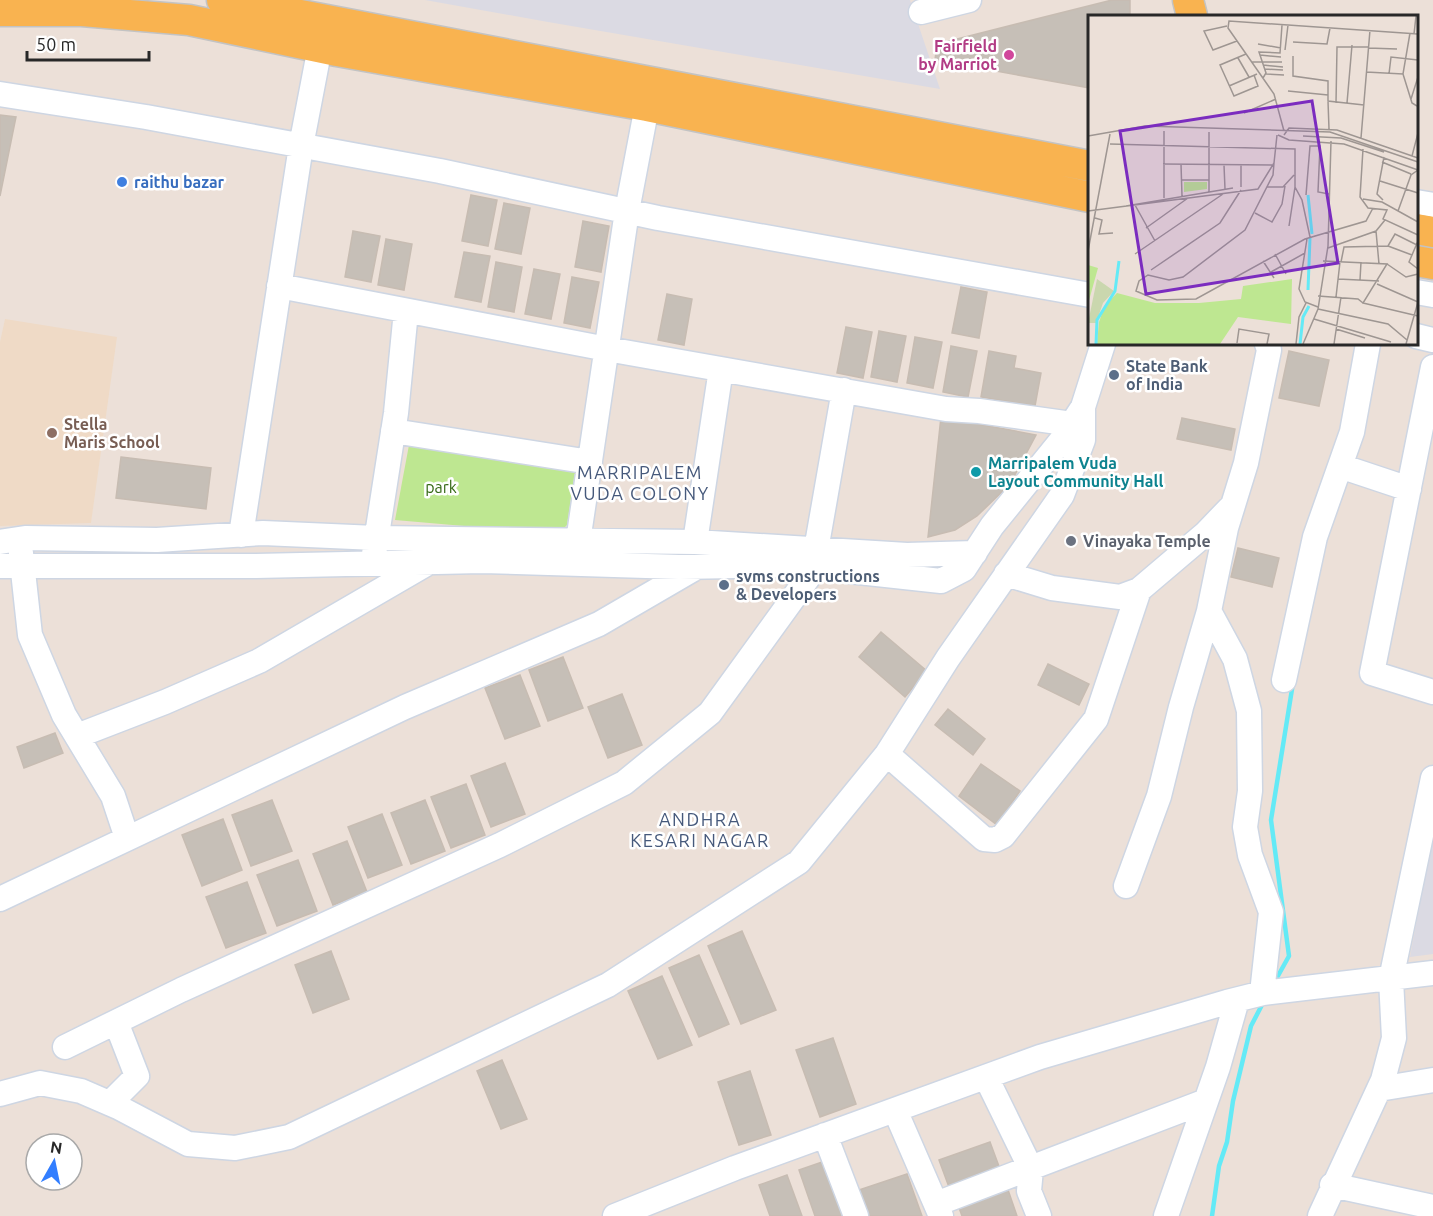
<svg xmlns="http://www.w3.org/2000/svg" width="1433" height="1216" font-family="Ubuntu,sans-serif">
<style>
.industrial{fill:#dbdae3}
.education{fill:#efdac6}
.green{fill:#bee791}
.lines{fill:none;stroke-linecap:round;stroke-linejoin:round}
.stream{stroke:#64eaf6;stroke-width:4.5}
.building{fill:#c6bfb7;stroke:#c7bcb2;stroke-width:1.5}
.minor-casing{stroke:#ced6e3;stroke-width:27}
.major-casing{stroke:#c3c3c3;stroke-width:33}
.minor{stroke:#fff;stroke-width:24}
.major{stroke:#f9b350;stroke-width:30}
.hotel-dot{fill:#d1479c;stroke:#fff;stroke-width:2}
.shop-dot{fill:#3f7fe0;stroke:#fff;stroke-width:2}
.service-dot{fill:#5c6f8a;stroke:#fff;stroke-width:2}
.education-dot{fill:#8d6e63;stroke:#fff;stroke-width:2}
.culture-dot{fill:#0f9aa8;stroke:#fff;stroke-width:2}
.worship-dot{fill:#6b7280;stroke:#fff;stroke-width:2}
.labels{text-anchor:middle;dominant-baseline:central;stroke-width:5;stroke-linejoin:round;paint-order:stroke}
.hotel-label{font-size:16px;font-weight:bold;fill:#b23c85;stroke:#fff;text-anchor:end}
.shop-label{font-size:16px;font-weight:bold;fill:#366cbe;stroke:#fff;text-anchor:start}
.service-label{font-size:16px;font-weight:bold;fill:#4e5e75;stroke:#fff;text-anchor:start}
.education-label{font-size:16px;font-weight:bold;fill:#785e54;stroke:#fff;text-anchor:start}
.culture-label{font-size:16px;font-weight:bold;fill:#0d838f;stroke:#fff;text-anchor:start}
.park-label{font-size:16px;fill:#356915;stroke:#fff}
.worship-label{font-size:16px;font-weight:bold;fill:#5b616d;stroke:#fff;text-anchor:start}
.neighbourhood-label{font-size:18px;letter-spacing:1.5px;fill:#46597b;stroke:#fff}
.inset-river{fill:none;stroke:#64eaf6;stroke-width:3}
.inset-road{fill:none;stroke:#9e9692;stroke-width:1.5}
.view{fill:#7b2cbf;fill-opacity:0.15;stroke:#7b2cbf;stroke-width:3}
.inset-edge{fill:none;stroke:#282828;stroke-width:3}
</style>
<rect width="100%" height="100%" fill="#ece0d8"/>
<path class="industrial" d="M425 0H910L940 89 548 22Z
M1433 836V954L1410 957Z"/>
<path class="education" d="M5 319 117 337 91 523 0 526V342Z"/>
<path class="green" d="M409 445 575 472 567 525 562 530 520 531 395 520Z"/>
<g class="lines">
<path class="stream" d="M1274 983 1289 956 1271 820 1293 683
M1212 1216 1219 1166 1227 1142 1233 1101 1251 1026 1264 1001"/>
</g>
<path class="building" d="M1112 0H1130V16H1090V88L935 60 937 44Z
M0 115 16 117 0 196Z
M471 195 497 200 488 246 462 241Z
M504 203 530 208 521 254 495 249Z
M583 221 609 226 601 272 575 267Z
M353 231 380 236 371 282 345 277Z
M386 239 412 244 404 290 378 285Z
M464 252 490 256 481 302 455 297Z
M496 262 522 267 514 312 488 307Z
M534 269 560 274 551 319 525 314Z
M572 277 599 282 590 328 564 323Z
M961 287 987 292 979 338 952 333Z
M667 294 692 299 684 345 658 340Z
M846 327 872 332 863 378 837 373Z
M879 331 906 336 897 382 871 377Z
M915 337 942 342 933 388 907 383Z
M951 346 977 351 968 397 943 392Z
M989 351 1016 356 1014 368 1041 373 1035 406 981 397Z
M1289 351 1329 360 1319 406 1279 398Z
M941 417 1036 435 1010 484 977 516 955 530 928 537Z
M1182 418 1235 429 1231 450 1177 439Z
M121 457 211 468 206 509 116 498Z
M1238 548 1279 558 1272 587 1231 577Z
M881 632 927 671 905 697 859 657Z
M563 657 583 708 548 721 529 670Z
M1048 664 1089 684 1079 705 1038 685Z
M520 675 540 726 505 739 485 688Z
M622 694 642 745 608 758 588 707Z
M948 709 985 739 973 755 935 725Z
M55 733 63 753 24 768 17 747Z
M505 763 525 814 491 827 471 776Z
M981 764 1020 791 997 825 959 796Z
M466 784 485 835 451 848 431 797Z
M272 800 292 851 251 866 232 815Z
M425 800 445 851 411 864 391 813Z
M382 814 402 865 368 878 348 827Z
M223 819 242 870 202 886 182 835Z
M347 841 367 892 333 905 313 854Z
M298 860 317 911 277 926 257 875Z
M247 882 266 933 226 948 206 897Z
M742 931 776 1010 741 1024 708 946Z
M331 951 349 999 313 1013 295 965Z
M699 955 729 1024 699 1037 669 968Z
M662 976 692 1045 658 1059 628 991Z
M833 1038 856 1104 820 1117 796 1050Z
M502 1060 527 1119 501 1129 477 1071Z
M750 1071 771 1135 739 1145 718 1082Z
M990 1142 1000 1169 949 1187 939 1160Z
M828 1160 849 1216H815L799 1170Z
M907 1174 922 1216H868L859 1190Z
M787 1175 802 1216H770L759 1185Z
M1006 1184 1017 1216H962L957 1202Z"/>
<g class="lines">
<g class="minor-casing">
<path id="minor" d="M921 12 969 0
M0 94 146 117 440 171 658 218 1090 295
M1416 202 1433 205
M279 286 607 349 946 409 979 411 1072 424
M1416 292 1433 295
M1416 336 1433 340
M1433 367 1372 673 1433 692
M393 431 590 462
M1340 466 1409 489
M241 535 301 146 320 47
M0 542 25 538 157 540 263 533 376 538 695 542 907 555 975 553
M695 542 721 369
M816 550 844 390
M21 553 30 635 64 715 113 796 127 838
M374 554 396 413 406 311
M576 555 627 211 647 106
M0 566H256L482 561 679 567 794 565 941 581 964 569 992 526 1060 442 1083 407 1103 344
M1006 574 1052 588 1120 597 1139 590 1205 534 1229 509
M1284 680 1315 537 1352 432 1368 344
M77 736 165 702 259 661 426 564
M887 754 984 839 995 840 1003 836 1096 719 1139 590
M1126 886 1159 796 1181 707 1209 611
M0 899 405 707 599 624 697 567
M1262 993 1271 912 1250 855 1245 827 1250 791 1249 711 1235 659 1209 611 1226 528 1246 463 1269 350 1267 344
M65 1047 181 990 500 845 624 783 710 713 815 568
M986 1077 1031 1169 1029 1191 1039 1216
M1379 1089 1433 1080
M0 1094 40 1083 81 1091 118 1107 188 1144 235 1148 289 1137 608 985 799 862 887 754 948 658 1062 495 1083 440V407
M110 1103 137 1076 116 1022
M895 1110 941 1216
M825 1135 856 1216
M1332 1185 1433 1207
M936 1204 1206 1101
M615 1216 735 1168 1040 1057 1227 1002 1263 993 1433 973
M1166 1216 1218 1067 1237 1000
M1320 1216 1383 1080 1394 1038 1391 979 1433 778"/>
</g>
<g class="major-casing">
<path id="major" d="M222 0 1090 166
M1188 0 1192 16
M0 11H82L189 20 337 51 647 106 1090 197
M1416 229 1433 232
M1416 261 1433 264"/>
</g>
<use href="#minor" class="minor"/>
<use href="#major" class="major"/>
</g>
<circle class="hotel-dot" cx="1009" cy="55" r="6"/>
<circle class="shop-dot" cx="122" cy="182" r="6"/>
<g class="service-dot">
<circle cx="1114" cy="375" r="6"/>
<circle cx="724" cy="585" r="6"/>
</g>
<circle class="education-dot" cx="52" cy="433" r="6"/>
<circle class="culture-dot" cx="976" cy="472" r="6"/>
<circle class="worship-dot" cx="1071" cy="541" r="6"/>
<g class="labels">
<g class="hotel-label">
<text x="997" y="46">Fairfield<tspan x="997" dy="18">by Marriot</tspan></text>
</g>
<g class="shop-label">
<text x="134" y="182">raithu bazar</text>
</g>
<g class="service-label">
<text x="1126" y="366">State Bank<tspan x="1126" dy="18">of India</tspan></text>
<text x="736" y="576">svms constructions<tspan x="736" dy="18">&amp; Developers</tspan></text>
</g>
<g class="education-label">
<text x="64" y="424">Stella<tspan x="64" dy="18">Maris School</tspan></text>
</g>
<g class="culture-label">
<text x="988" y="463">Marripalem Vuda<tspan x="988" dy="18">Layout Community Hall</tspan></text>
</g>
<g class="park-label">
<text x="441" y="487">park</text>
</g>
<g class="worship-label">
<text x="1083" y="541">Vinayaka Temple</text>
</g>
<g class="neighbourhood-label">
<text x="640" y="472">MARRIPALEM<tspan x="640" dy="21">VUDA COLONY</tspan></text>
<text x="700" y="819">ANDHRA<tspan x="700" dy="21">KESARI NAGAR</tspan></text>
</g>
</g>
<g transform="translate(1088 15)">
<rect width="330" height="330" fill="#ece0d8"/>
<path d="M96 167H119V174L96 177ZM0 250 10 253 0 289ZM204 264 203 309 150 302 132 329H9L11 307 17 290 29 278 67 288H111L153 284 155 271Z" fill="#bee791"/>
<path d="M9 264 26 276 15 288 8 308H0Z" fill="#cad7ae"/>
<path class="inset-river" d="M220 180 224 219M220 275 222 223M8 329 9 305 27 276 31 246M212 329 215 302 221 291"/>
<path class="inset-road" d="M139 11 116 16 125 35 149 26M326 19 328 1M205 27 239 29 242 13M170 29 193 33M280 33 309 34M197 35 200 10M158 39 132 50 146 81 170 71 166 60M172 40 193 42M205 41V61L240 66V86L276 90M150 43 161 62M164 47H194M175 50 195 52M177 54 195 55M278 57 315 59 322 18M178 59 196 60M301 59 303 42 330 45M315 59 324 88 329 91M175 63 178 58 171 37 192 38 194 10M141 71 169 59M200 76 240 80M323 84 330 62M240 86 241 114M248 88 249 32H281M259 88 264 30M156 98 188 84M196 116 186 79 140 13 141 6 330 19M121 117V177M190 120 201 125 256 129 330 155M196 120 201 113 249 115 330 143M0 121 57 111 242 117 330 147M215 121 253 123 296 137M273 123 282 15M22 129 207 134V172L214 185 222 222M275 134 272 182 280 193 299 195 295 204 330 220M324 141 330 118M294 147 323 159M186 148 185 160 157 215 95 262 81 265 60 260 51 266 48 276 69 285 108 284 217 224 278 206 285 193M75 149 184 150M93 149 94 181M136 150 137 174M94 165H121M292 166 330 178M153 172V150M179 172H195L206 160M218 180 222 131H232L230 177 241 179M76 183V116M275 184 294 187 330 207M295 185 289 179 296 142M47 190 67 226M38 191 145 173M0 196 170 174 186 148 189 120M310 196 323 160 330 155M167 198 184 207 194 189 197 171M7 203 14 205 11 219 25 218M201 211 207 172M58 213 100 183M288 216 291 249M219 224 211 274 217 287 230 292M330 226 321 247 330 254M300 231 324 240M240 233 288 216 297 205M0 236 22 119M47 239 135 179M187 239 198 259M175 246 186 263M235 246 299 249 275 288 330 301M253 247 256 232 300 231 307 219 329 230M299 249 318 262 330 259M63 255 132 208 153 175M183 257 217 238M250 264 291 266M272 265 273 247M289 269 330 287M230 281 270 284 275 288M248 282 252 247M230 294 300 309 319 325M226 304 303 327M248 314 277 323M149 328 151 314 181 319 179 329M208 329 211 302 218 288M215 329 230 294 240 231 243 126M246 329 253 282M318 329 330 287"/>
<path class="view" d="M224 86 250 248 58 279 32 116Z"/>
<rect width="330" height="330" class="inset-edge"/>
</g>
<g transform="translate(54 1162) rotate(9)"><circle r="28" fill="#ffffff" stroke="#a9a9a9" stroke-width="1.5"/>
<path d="M0-4.5L10 22L0 15L-10 22Z" fill="#327eff"/>
<text y="-9" font-size="16" font-weight="bold" text-anchor="middle" fill="#282828">N</text>
</g>
<path d="M27 51v9h122v-9" fill="none" stroke="#282828" stroke-width="3"/>
<text x="36" y="51" font-size="18" fill="#282828" stroke="#ffffff" stroke-width="4.5" paint-order="stroke">50 m</text>
</svg>
